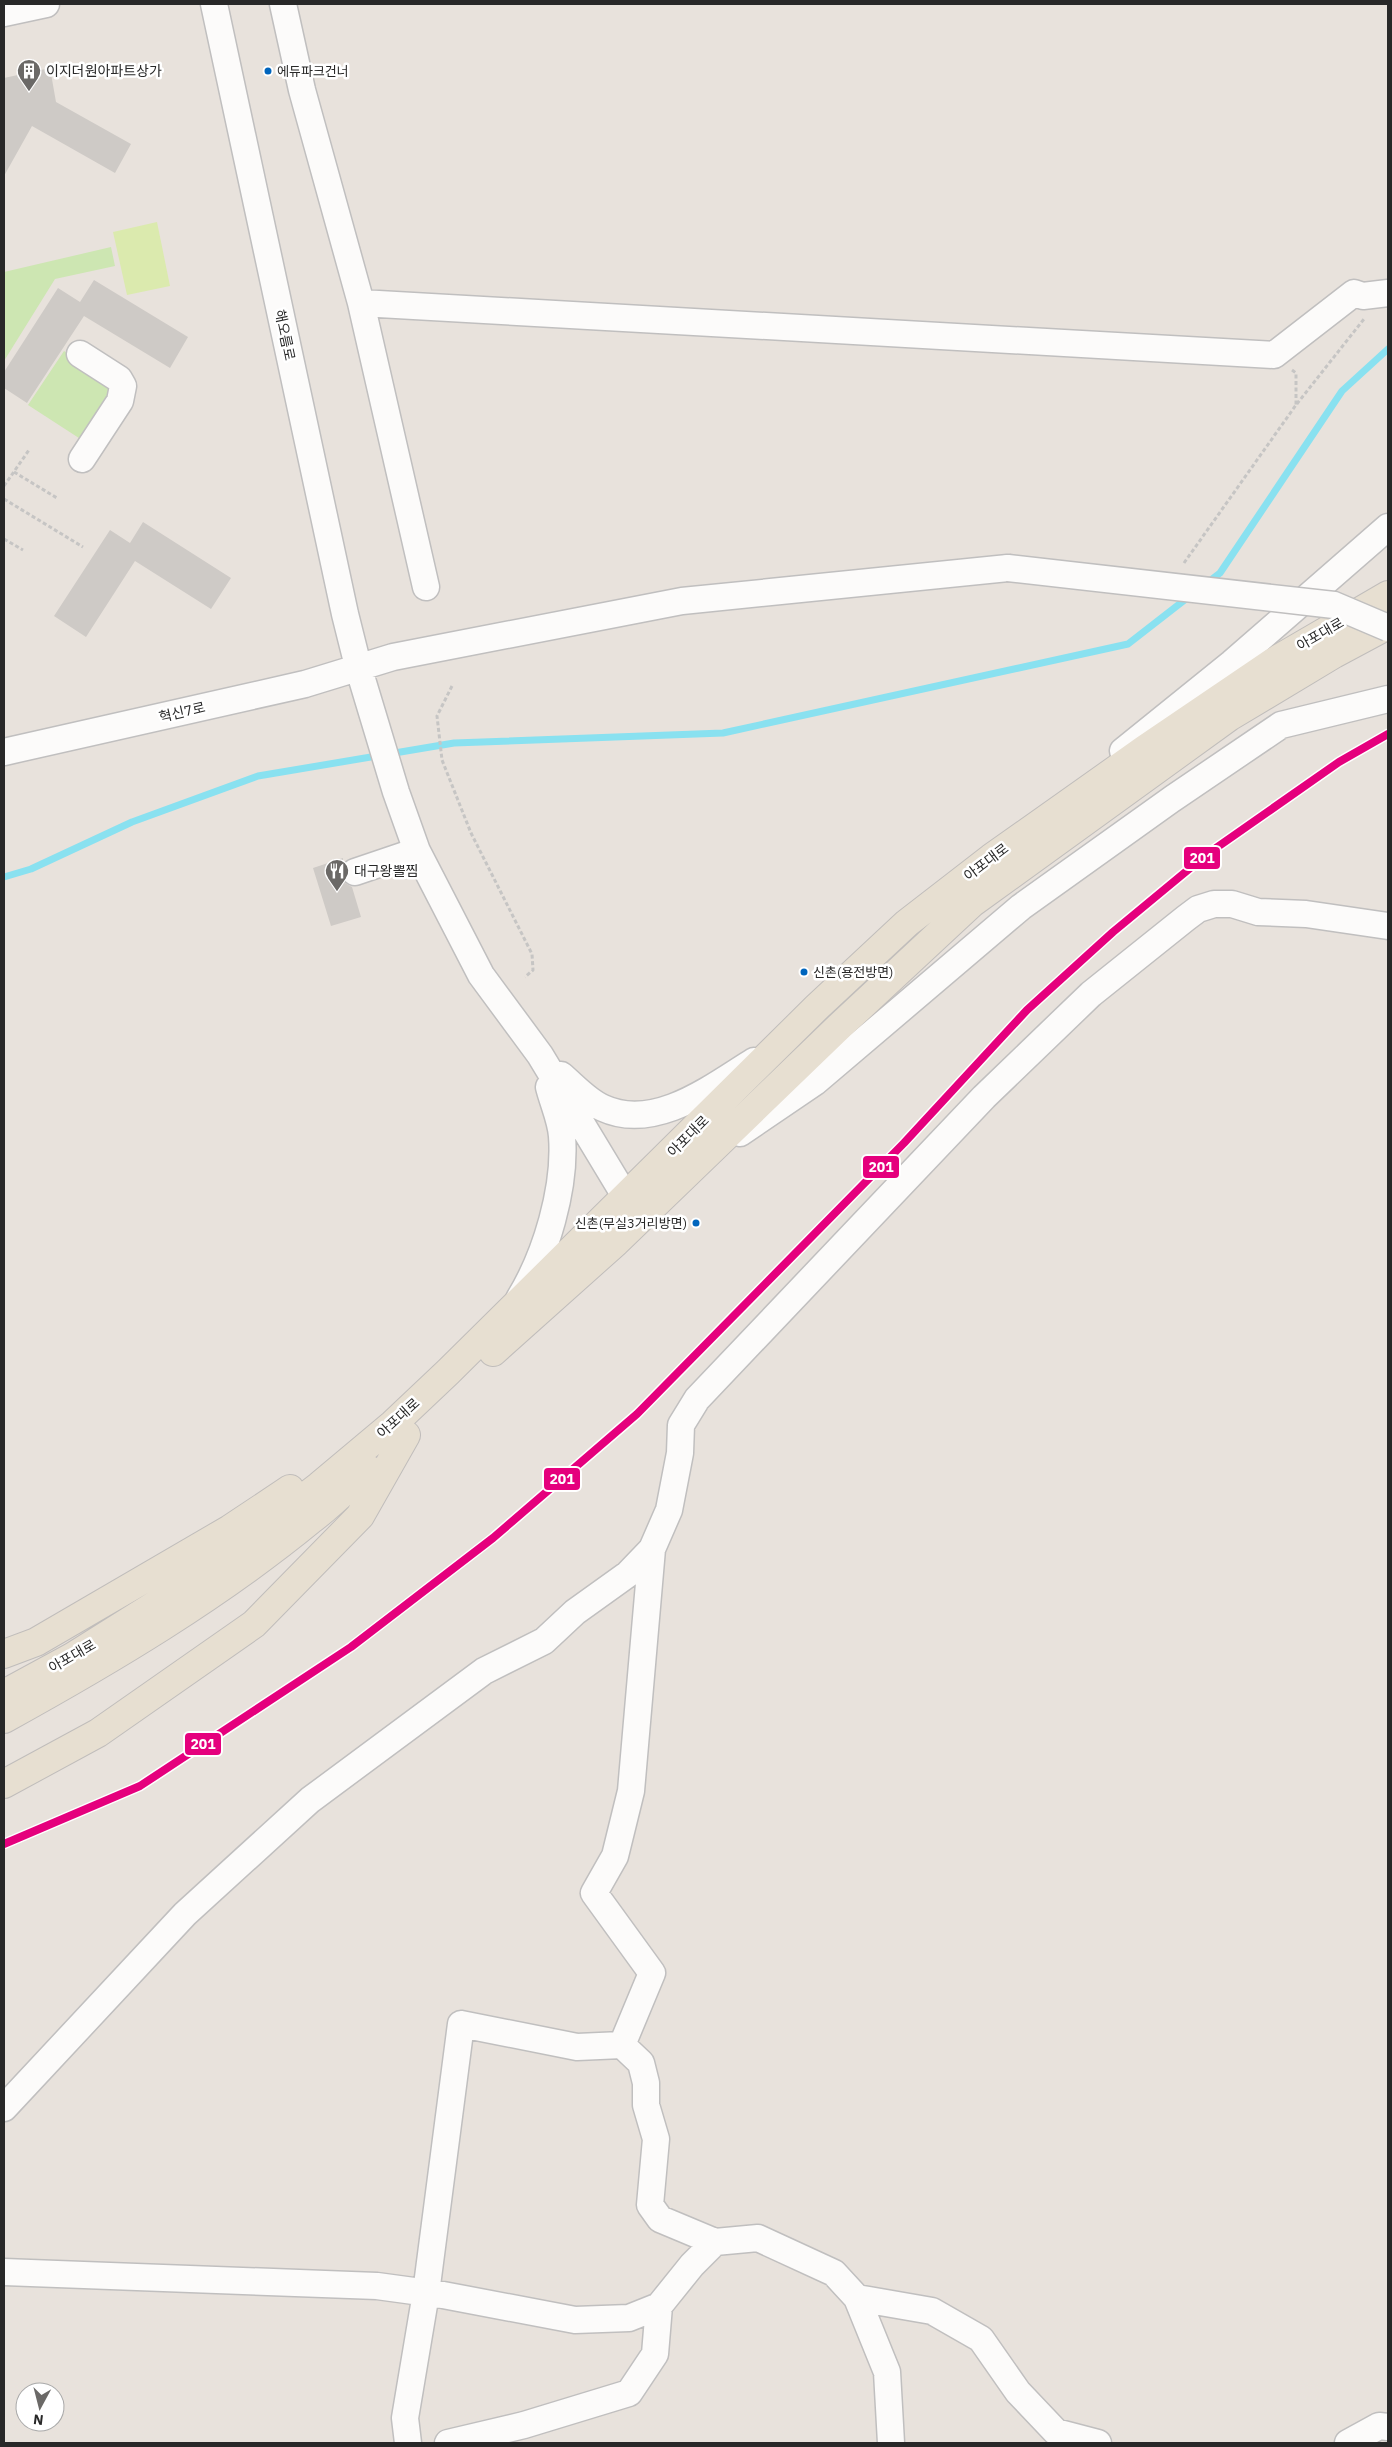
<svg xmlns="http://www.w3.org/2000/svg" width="1392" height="2447" font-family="'IBM Plex Sans','Noto Sans KR',sans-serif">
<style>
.green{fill:#cde6b2}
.pitch{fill:#dbeaae}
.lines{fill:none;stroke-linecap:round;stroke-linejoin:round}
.stream{stroke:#89e1f0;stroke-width:7}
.building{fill:#cecac6}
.minor-casing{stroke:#c0bfbf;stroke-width:29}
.major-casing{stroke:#c0bdbb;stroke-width:30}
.path{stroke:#c6c5c4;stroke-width:3;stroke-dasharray:4 2.5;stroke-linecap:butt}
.minor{stroke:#fcfbfa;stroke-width:26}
.major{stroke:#e7dfd1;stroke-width:28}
.minor-bridge-casing{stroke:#c0bfbf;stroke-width:29;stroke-linecap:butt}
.minor-bridge{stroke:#fcfbfa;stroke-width:26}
.rail-1-casing{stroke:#fff;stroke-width:11}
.rail-1{stroke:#e5007d;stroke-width:8}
.bus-dot{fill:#0065bd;stroke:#fff;stroke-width:2}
.labels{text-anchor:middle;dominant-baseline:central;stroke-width:5;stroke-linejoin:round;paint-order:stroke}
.bus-label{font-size:13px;fill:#282828;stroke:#fff;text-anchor:start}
.poi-label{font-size:14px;fill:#282828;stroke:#fff;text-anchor:start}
.street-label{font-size:14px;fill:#282828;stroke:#fff}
.line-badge{stroke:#fff;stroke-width:2}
.badge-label{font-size:14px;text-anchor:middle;font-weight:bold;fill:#fff}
</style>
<rect width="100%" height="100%" fill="#e8e2dc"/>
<path class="green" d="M111 247 115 266 55 279 4 361V272Z
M64 351 108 380 111 397 82 440 28 405Z"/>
<path class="pitch" d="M157 222 170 286 127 295 113 232Z"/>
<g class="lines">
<path class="stream" d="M1207 583 1220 573 1342 391 1388 349
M4 877 31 869 132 822 258 776 454 743 723 733 1128 644 1191 595"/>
</g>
<path class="building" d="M50 68 56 102 131 144 115 173 32 126 4 176V78Z
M94 280 188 337 170 368 84 316 27 403 4 388V372L58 288 80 302Z
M143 522 231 578 211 609 135 561 86 637 54 616 110 530 130 543Z
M343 858 341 876 345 883 352 887 361 917 331 926 313 868Z"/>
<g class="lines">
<g class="minor-casing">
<path id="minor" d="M214 4 345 614 358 666 396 792 417 851 481 975 540 1055 636 1214
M283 4 302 90 361 303 426 587
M4 13 46 4
M361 303 1274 355 1354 293 1363 296 1388 293
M80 354 119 379 123 386 120 401 82 459
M1123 751 1232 663 1388 527
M4 752 305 684 393 657 682 601 1008 568
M355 872 417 851
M561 1075C574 1086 587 1101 603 1108 655 1132 712 1087 754 1061
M740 1133 815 1082 1021 907 1172 799 1281 725 1388 699
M519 1299C546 1255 566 1188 562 1136 561 1120 553 1103 549 1087
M622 2045 641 2063 646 2083V2105L656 2139 650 2205 660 2219 715 2242
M4 2108 185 1914 310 1800 484 1671 544 1641 575 1612 628 1574 652 1549 669 1510 680 1453 681 1425 697 1399 984 1097 1091 994 1186 918 1198 909 1214 904H1232L1258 912 1306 914 1388 926
M4 2272 377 2286 443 2295 575 2320 629 2318 659 2306 692 2265 715 2242 758 2238 834 2273 857 2298 887 2372 891 2443
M857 2298 932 2311 981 2339 1018 2392 1056 2432 1098 2443
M408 2443 405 2418 426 2293 461 2024 577 2047 622 2045 652 1973 594 1893 615 1856 631 1791 652 1549
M448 2443 524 2425 629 2393 655 2354 659 2306
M1348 2443 1379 2426 1388 2427"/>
</g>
<g class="major-casing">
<path id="major" d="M493 1352 616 1242 842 1024 972 903 1229 717 1334 654 1388 625
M4 1654 36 1642 230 1529 290 1489
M4 1694 72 1657 209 1571 319 1486 393 1424 448 1372 817 1007 907 923 991 858 1145 749 1273 662 1388 595
M4 1719C111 1660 217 1597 312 1519 332 1504 350 1485 368 1469
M4 1784 98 1733 254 1624 360 1516 406 1435"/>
</g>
<path class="path" d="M1292 370 1296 373V405
M14 472 57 498
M4 486 29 450
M4 499 83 547
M4 539 23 550
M1184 563 1296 405 1364 319
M452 686 437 716 442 760 471 833 532 954 533 970 525 977"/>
<use href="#minor" class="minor"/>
<use href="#major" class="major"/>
<g class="minor-bridge-casing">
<path id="minor-bridge" d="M1008 568 1334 605 1388 628"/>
</g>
<use href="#minor-bridge" class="minor-bridge"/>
<g class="rail-1-casing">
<path id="rail-1" d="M4 1844 140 1786 351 1647 493 1538 637 1414 904 1143 1027 1010 1113 932 1206 855 1339 762 1388 734"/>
</g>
<use href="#rail-1" class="rail-1"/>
</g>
<defs>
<g id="building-pin" transform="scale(1.25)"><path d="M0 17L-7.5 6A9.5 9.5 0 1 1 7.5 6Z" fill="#6b6967" stroke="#fff"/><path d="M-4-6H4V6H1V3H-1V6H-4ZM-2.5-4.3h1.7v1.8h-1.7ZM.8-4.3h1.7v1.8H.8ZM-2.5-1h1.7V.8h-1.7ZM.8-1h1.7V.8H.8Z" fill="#fff"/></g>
<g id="restaurant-pin" transform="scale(1.25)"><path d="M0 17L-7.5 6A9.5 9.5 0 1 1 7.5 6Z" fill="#6b6967" stroke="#fff"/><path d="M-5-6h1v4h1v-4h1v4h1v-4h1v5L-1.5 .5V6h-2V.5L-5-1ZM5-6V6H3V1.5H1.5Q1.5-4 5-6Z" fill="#fff"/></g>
</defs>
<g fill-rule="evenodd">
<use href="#building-pin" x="29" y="71"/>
<use href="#restaurant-pin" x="337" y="871"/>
</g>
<g class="bus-dot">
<circle cx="268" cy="71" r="4.5"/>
<circle cx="804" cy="972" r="4.5"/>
<circle cx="696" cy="1223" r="4.5"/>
</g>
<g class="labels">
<g class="bus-label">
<text x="277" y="71">에듀파크건너</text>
<text x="813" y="972">신촌(용전방면)</text>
<text x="687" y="1223" text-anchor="end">신촌(무실3거리방면)</text>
</g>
<g class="poi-label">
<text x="46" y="71">이지더원아파트상가</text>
<text x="354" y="871">대구왕뽈찜</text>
</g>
<g class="street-label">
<text transform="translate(285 335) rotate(78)">해오름로</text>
<text transform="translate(1320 634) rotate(-30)">아포대로</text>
<text transform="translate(182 712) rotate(-13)">혁신7로</text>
<text transform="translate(986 862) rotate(-37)">아포대로</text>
<text transform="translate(688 1136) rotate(-45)">아포대로</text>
<text transform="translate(398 1418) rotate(-42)">아포대로</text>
<text transform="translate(72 1656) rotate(-30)">아포대로</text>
</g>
</g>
<g class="line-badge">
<rect x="1183" y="846" width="38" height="24" rx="5" fill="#e5007d"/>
<rect x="862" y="1155" width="38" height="24" rx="5" fill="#e5007d"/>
<rect x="543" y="1467" width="38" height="24" rx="5" fill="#e5007d"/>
<rect x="184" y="1732" width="38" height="24" rx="5" fill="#e5007d"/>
</g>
<g class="badge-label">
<text x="1202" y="863">201</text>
<text x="881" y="1172">201</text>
<text x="562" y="1484">201</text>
<text x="203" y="1749">201</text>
</g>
<rect width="1392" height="2447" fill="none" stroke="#282828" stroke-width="10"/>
<g transform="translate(40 2407) rotate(187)"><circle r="24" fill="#ffffff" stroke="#a9a9a9"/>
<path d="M0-4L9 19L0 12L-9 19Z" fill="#6b6967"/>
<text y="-8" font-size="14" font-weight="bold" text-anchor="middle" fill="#282828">N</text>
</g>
</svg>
